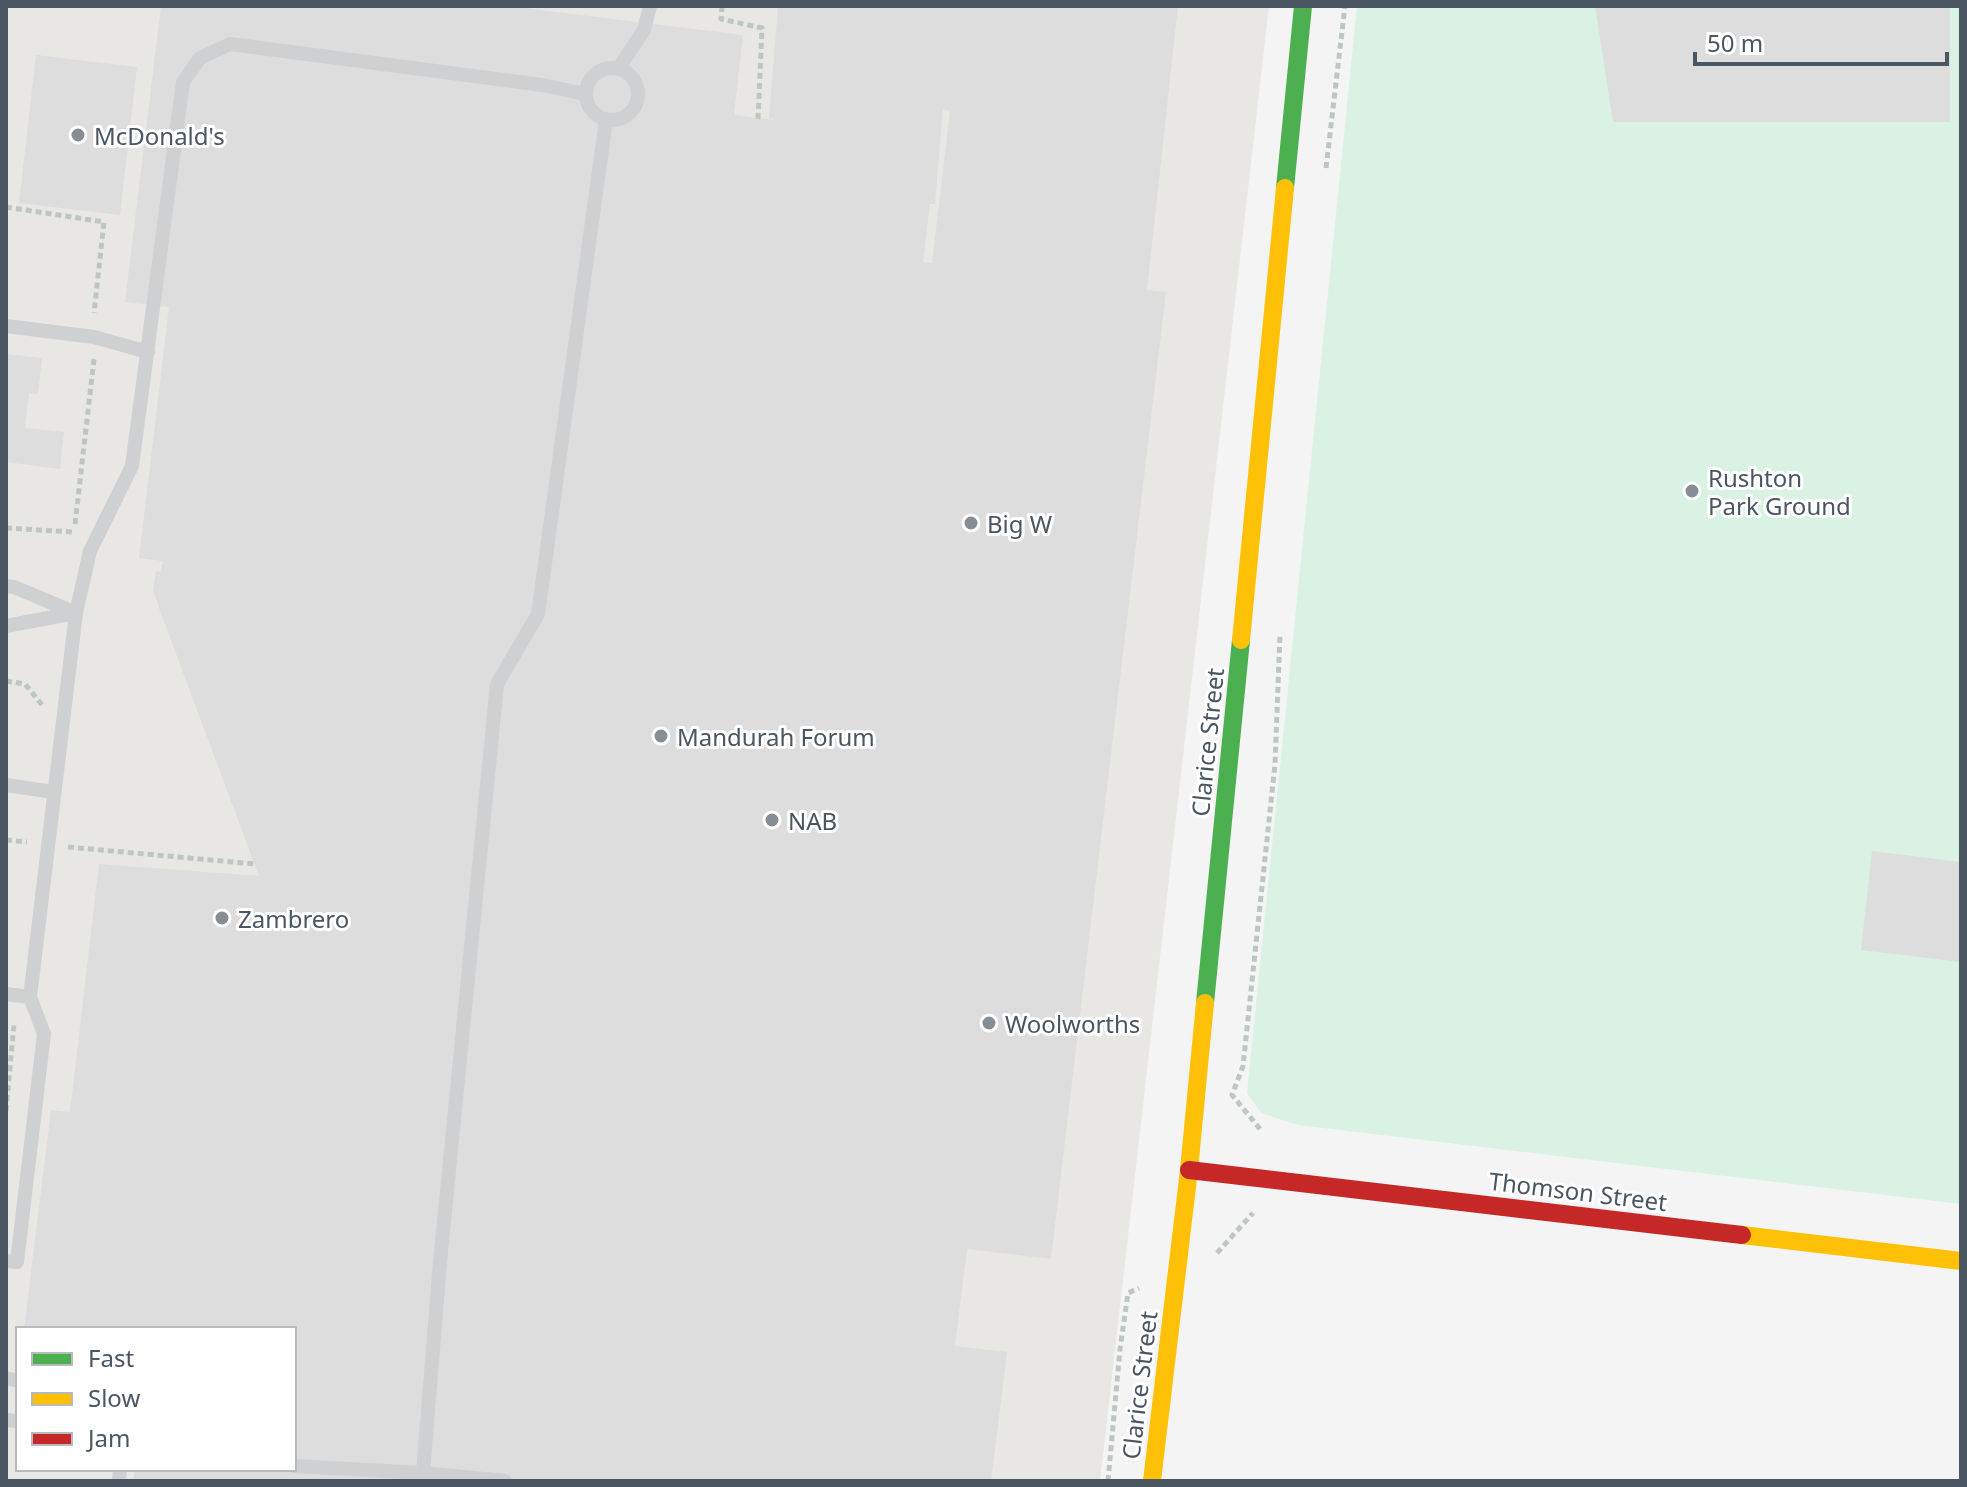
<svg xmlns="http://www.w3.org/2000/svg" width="1967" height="1487" font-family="'Noto Sans',sans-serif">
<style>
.commercial{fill:#e8e7e3;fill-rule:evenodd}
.green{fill:#d9f2e3}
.building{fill:#ddddde;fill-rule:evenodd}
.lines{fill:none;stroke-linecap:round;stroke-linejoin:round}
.path{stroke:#bcc7c4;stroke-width:5;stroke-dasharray:6 4;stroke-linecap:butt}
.lane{stroke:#ced0d2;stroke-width:14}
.fast{stroke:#4caf50;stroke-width:18}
.slow{stroke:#ffc107;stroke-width:18}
.jam{stroke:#c62828;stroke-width:18}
.poi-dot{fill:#868d94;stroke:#fff;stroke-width:3}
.labels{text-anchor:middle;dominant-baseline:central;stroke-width:6;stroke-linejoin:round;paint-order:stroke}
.poi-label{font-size:24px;fill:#4a5661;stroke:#fff;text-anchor:start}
.street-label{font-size:24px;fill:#4a5661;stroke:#fff}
</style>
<rect width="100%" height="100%" fill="#f4f4f4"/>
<path class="commercial" d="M6 6H1269L1100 1481H6ZM18 1329H294V1469H18Z"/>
<path class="green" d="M1357 6H1961V1204L1298 1125 1261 1113 1247 1093Z"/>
<path class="building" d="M161 6H508L743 35 734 115 775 120 769 118 778 6H1178L1147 290 1166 292 1051 1259 967 1249 955 1346 1007 1352 991 1481H133L135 1469H294V1329H24L51 1110 70 1112 99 864 259 876 159 608 153 590 156 571 161 572 163 561 139 558 169 307 125 302ZM943 109 950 111 932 263 923 262 930 204H935Z
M1595 6H1950V122H1613Z
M36 55 137 67 120 215 19 203Z
M6 354 42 358 38 394 29 393 25 428 64 432 60 469 6 462Z
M1872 851 1961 862V962L1861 950Z"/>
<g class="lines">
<path class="path" d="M722 6 721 19 762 28 758 119
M1326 168 1345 6
M6 207 104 222 94 313
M75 524 94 359
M6 528 73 532
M6 681 25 684 43 706
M6 840 27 842
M68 847 255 864
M6 1111 14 1024
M1260 1129 1232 1095 1243 1066 1275 764 1280 634
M1217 1253 1253 1213
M1108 1481 1120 1349 1128 1293 1139 1288"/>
<path class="lane" d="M586 94a26 26 0 1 1 52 0a26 26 0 1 1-52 0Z
M618 69 644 30 650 6
M6 326 94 337 148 352
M6 586 14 587 76 613
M6 626 75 613
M6 785 54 792
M6 994 30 997 76 613 90 551 132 466 183 82 200 58 230 44 542 85 585 94
M6 1261 17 1262 44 1034 30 997
M6 1378 18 1381
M6 1420 18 1421
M294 1466 423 1473 505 1481
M423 1473 440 1262 497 684 538 614 606 120
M119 1481 120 1469"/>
<path class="fast" d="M1285 188 1303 6
M1205 1003 1241 640"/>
<path class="slow" d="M1241 640 1285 188
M1742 1235 1961 1261
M1152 1481 1189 1170 1205 1003"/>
<path class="jam" d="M1189 1170 1742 1235"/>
</g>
<g class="poi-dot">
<circle cx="78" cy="135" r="8"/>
<circle cx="1692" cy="491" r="8"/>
<circle cx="971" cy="523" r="8"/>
<circle cx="661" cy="736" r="8"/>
<circle cx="772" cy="820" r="8"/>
<circle cx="222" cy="918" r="8"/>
<circle cx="989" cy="1023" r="8"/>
</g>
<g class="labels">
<g class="poi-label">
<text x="94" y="135">McDonald's</text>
<text x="1708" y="477">Rushton<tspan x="1708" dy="28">Park Ground</tspan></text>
<text x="987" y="523">Big W</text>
<text x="677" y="736">Mandurah Forum</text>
<text x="788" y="820">NAB</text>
<text x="238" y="918">Zambrero</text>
<text x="1005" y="1023">Woolworths</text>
</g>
<g class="street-label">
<text transform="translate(1207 742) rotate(-84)">Clarice Street</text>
<text transform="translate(1578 1191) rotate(7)">Thomson Street</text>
<text transform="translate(1139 1385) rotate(-83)">Clarice Street</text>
</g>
</g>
<rect width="1967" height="1487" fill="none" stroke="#4a5661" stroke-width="16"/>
<rect x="16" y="1327" width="280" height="144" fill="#ffffff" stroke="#b7bbc0" stroke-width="2"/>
<rect x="32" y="1353" width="40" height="12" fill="#4caf50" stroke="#b7bbc0" stroke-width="2"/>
<text x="88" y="1367" font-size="24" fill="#4a5661">Fast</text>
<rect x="32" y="1393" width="40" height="12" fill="#ffc107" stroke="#b7bbc0" stroke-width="2"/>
<text x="88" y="1407" font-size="24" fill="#4a5661">Slow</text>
<rect x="32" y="1433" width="40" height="12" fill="#c62828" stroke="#b7bbc0" stroke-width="2"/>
<text x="88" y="1447" font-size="24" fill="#4a5661">Jam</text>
<path d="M1695 52v12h252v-12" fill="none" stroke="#4a5661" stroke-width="4"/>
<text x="1707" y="52" font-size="24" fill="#4a5661" stroke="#ffffff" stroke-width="6" paint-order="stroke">50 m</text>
</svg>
